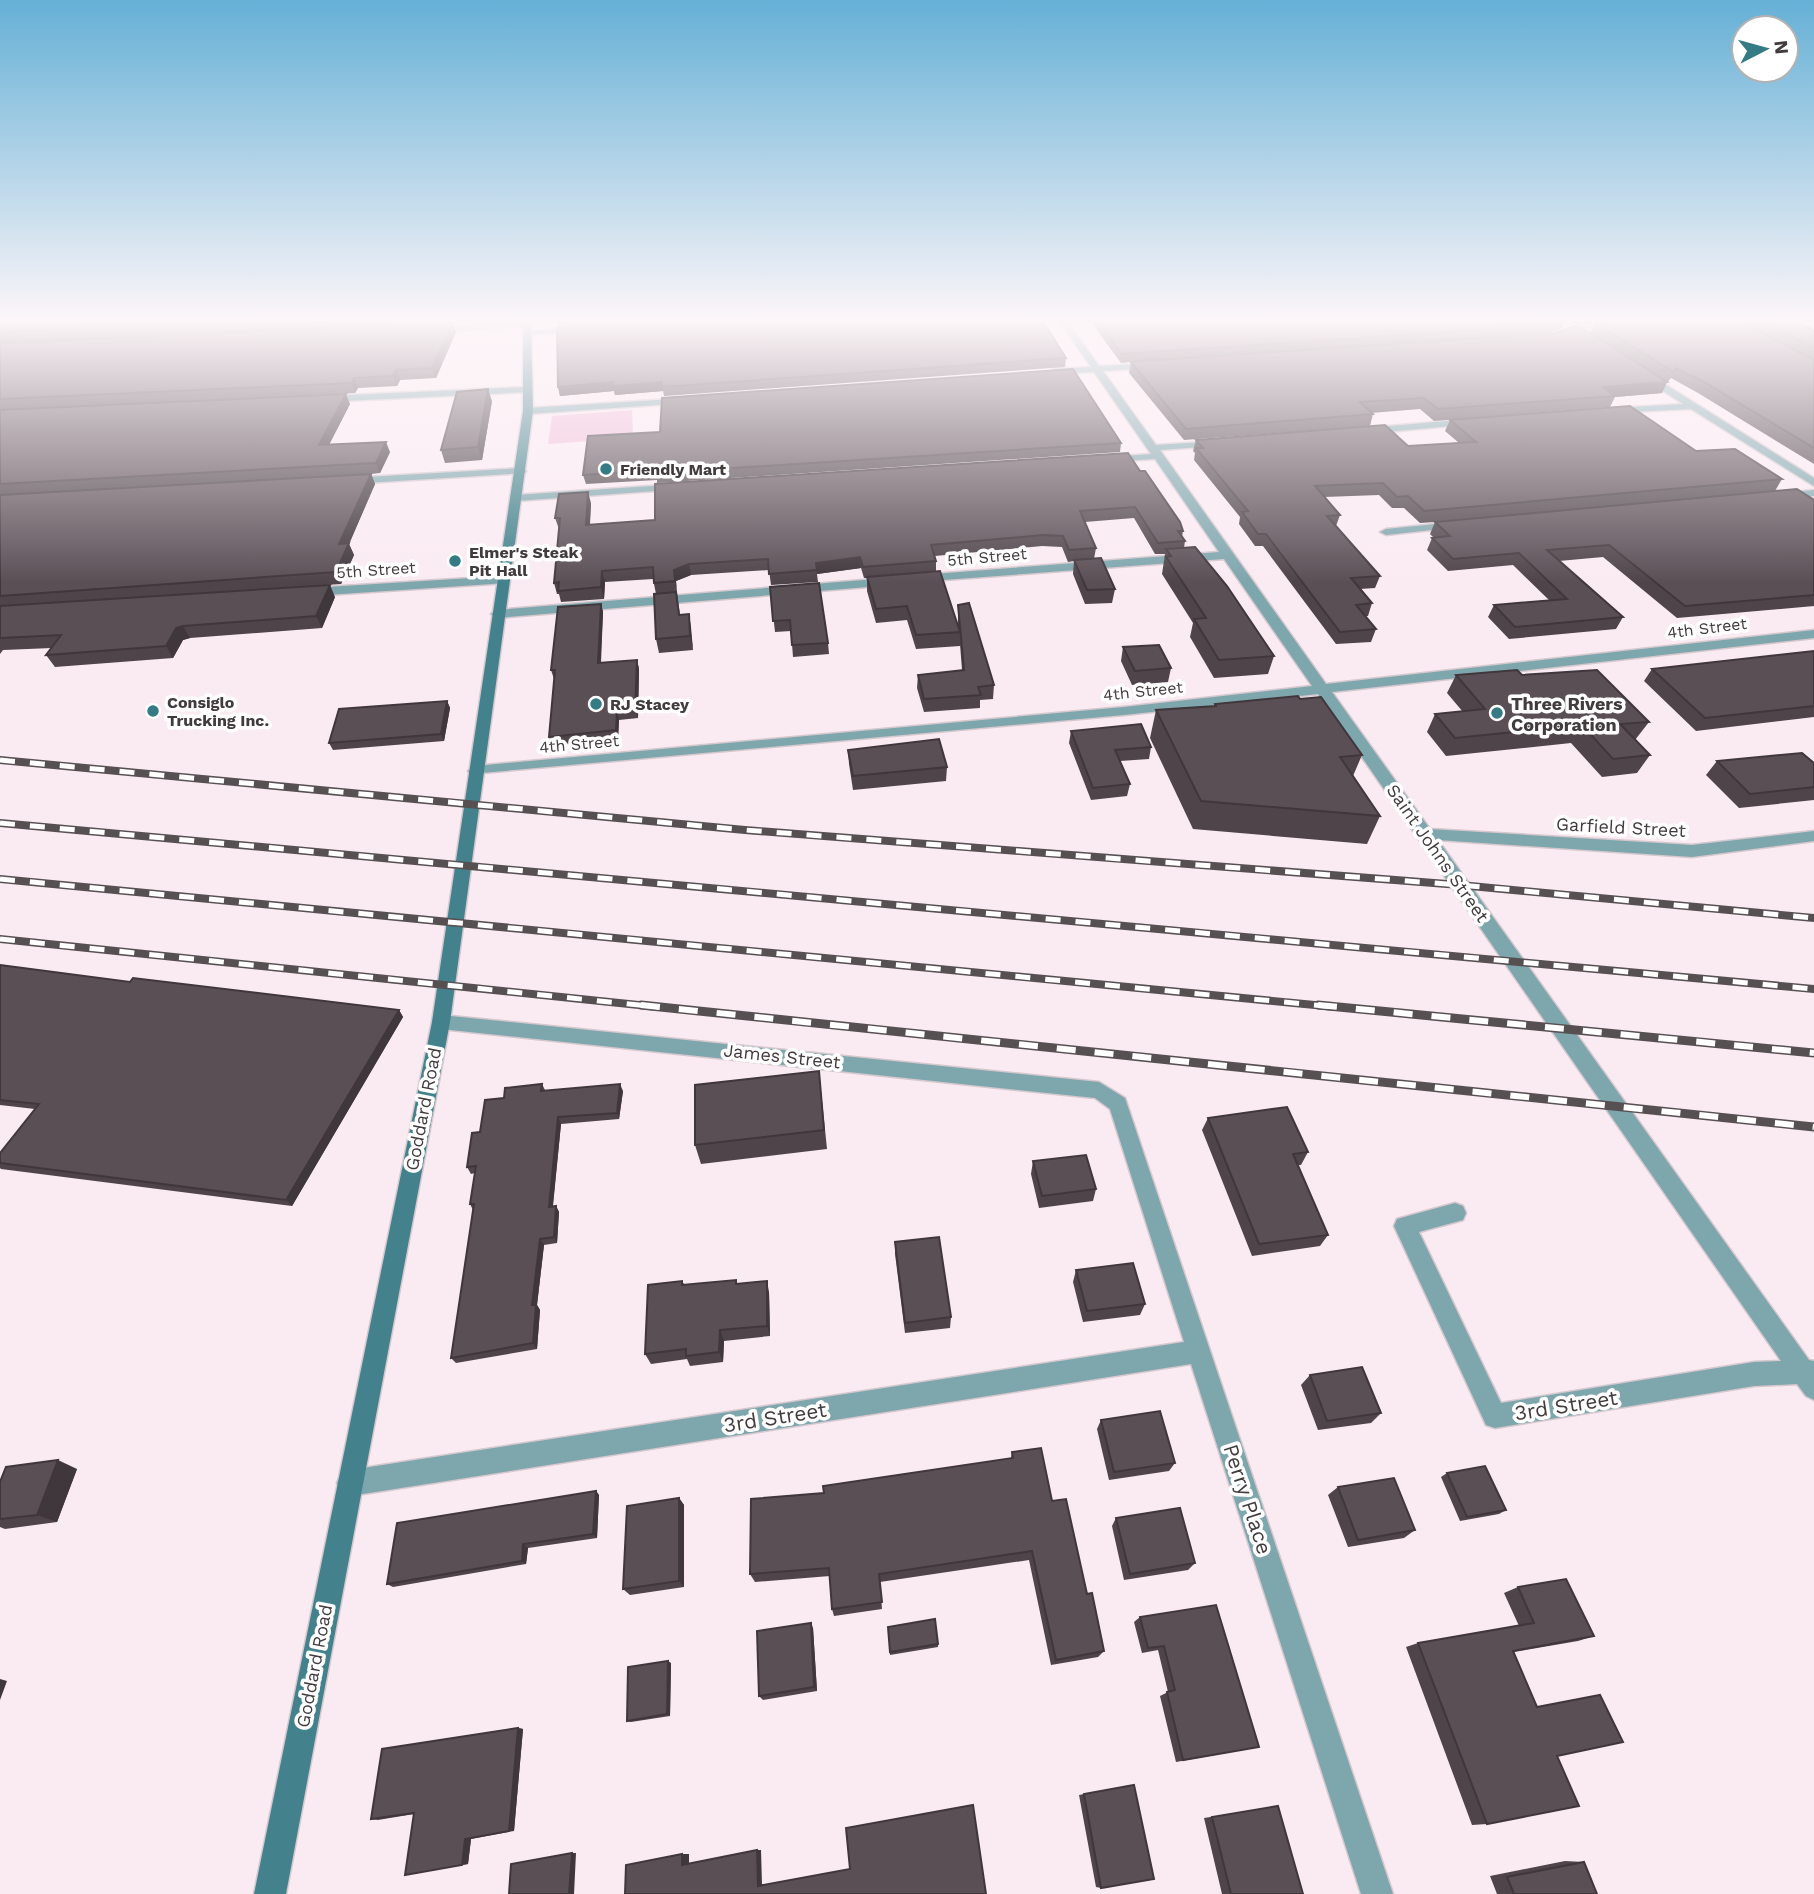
<svg xmlns="http://www.w3.org/2000/svg" width="1814" height="1894" font-family="'Work Sans',sans-serif">
<style>
.green{fill:#f1bdd9}
.lines{fill:none;stroke-linecap:round;stroke-linejoin:round}
.street-casing{stroke:#d5c8ce;stroke-width:3}
.secondary-casing{stroke:#d5c8ce;stroke-width:3}
.street{fill:#7ea6ad;fill-rule:evenodd}
.secondary{fill:#43828c;fill-rule:evenodd}
.rail-far1-casing{stroke:#575053;stroke-width:8}
.rail-casing{stroke:#575053;stroke-width:9}
.rail-far1{stroke:#fff;stroke-width:5;stroke-dasharray:15;stroke-linecap:butt}
.rail{stroke:#fff;stroke-width:6;stroke-dasharray:19;stroke-linecap:butt}
.wall{fill:#4e444a}
.shaded-wall{fill:#40373c}
.building{fill:#5b4f56;stroke:#40373c;stroke-width:2}
.poi-dot{fill:#357b86;stroke:#fff;stroke-width:2.5}
.labels{text-anchor:middle;dominant-baseline:central;stroke-width:7;stroke-linejoin:round;paint-order:stroke}
.far-poi-label{font-size:16px;font-weight:bold;fill:#413b3e;stroke:#fff;text-anchor:start}
.far-street-label{font-size:16px;fill:#413b3e;stroke:#fff}
.poi-label{font-size:18px;font-weight:bold;fill:#413b3e;stroke:#fff;text-anchor:start}
.street-label{font-size:18px;fill:#413b3e;stroke:#fff}
.near-street-label{font-size:21px;fill:#413b3e;stroke:#fff}
</style>
<rect width="100%" height="100%" fill="#faebf2"/>
<path class="green" d="M632 410 633 438 548 444 552 416Z"/>
<g class="lines">
<g class="street-casing">
<path id="street" d="M1057 318H1065L1099 366 1156 363 1153 368 1103 371 1156 445 1220 441 1221 443 1216 446 1160 450 1326 684 1814 630V638L1332 692 1430 829 1692 845 1814 831V841L1692 857 1438 840 1809 1360 1814 1361V1400L1806 1396 1797 1384 1754 1386 1495 1428 1486 1425 1394 1226 1397 1219 1455 1203 1463 1206 1466 1213 1463 1220 1419 1232 1501 1403 1754 1362 1781 1361 1318 694 1124 715 470 774 468 771 475 766 1124 707 1312 686 1224 559 916 582V576L920 575 1219 552 1155 459 1105 462 1104 460 1109 457 1151 454 1094 372 1049 374 1052 369 1091 367Z
M1719 318H1764L1714 323 1710 321Z
M527 322 530 326 432 332 428 329Z
M1616 324 1619 328 1586 329 1562 338 1558 335 1585 325Z
M583 327 580 332 527 335 523 332Z
M1643 374H1649L1814 478V486L1691 409 1610 413V409L1613 408 1683 404 1643 378Z
M527 387 530 388V392L325 402 320 399 325 396Z
M689 398 691 400 686 403 528 414 523 411 528 408Z
M1470 419 1475 422 1473 424 1366 434 1361 431 1366 428Z
M521 468 526 471 525 473 349 484 344 481 349 478Z
M680 484 685 487 684 489 516 501 511 498 516 495Z
M1814 490V496L1783 499 1778 496 1783 493Z
M1455 522 1461 525 1459 527 1386 535 1380 532 1386 529Z
M503 576 507 577V583L311 596 305 592 311 588Z
M888 578 894 582 892 585 497 618 491 614 497 610Z
M441 1015 1099 1082 1125 1098 1393 1894H1361L1191 1364 350 1496 341 1492 337 1483 341 1474 350 1470 1184 1342 1110 1109 1095 1098 441 1029 434 1027 432 1022 434 1017Z"/>
</g>
<g class="secondary-casing">
<path id="secondary" d="M523 318H531L533 411 450 1022 286 1894H254L432 1022 523 411Z"/>
</g>
<use href="#street" class="street"/>
<use href="#secondary" class="secondary"/>
<g class="rail-far1-casing">
<path id="rail-far1" d="M0 760 745 830 1460 885 1814 918
M0 823 1814 989
M0 879 1336 1007
M0 939 658 1007"/>
</g>
<g class="rail-casing">
<path id="rail" d="M641 1005 1814 1127
M1318 1005 1814 1053"/>
</g>
<use href="#rail-far1" class="rail-far1"/>
<use href="#rail" class="rail"/>
</g>
<path class="wall" d="M0 318H462L460 322 453 323 456 332 436 378 400 380 397 386 358 388 355 393 313 395 350 404 329 445 390 452 380 473 371 474 375 484 349 544 354 555 341 584 219 592 335 597 322 628 190 638 183 640 173 658 55 667 46 655 52 648 3 650 0 654Z
M556 318H685L558 325Z
M1088 318H1564L1562 328 1546 333H1590L1595 323 1577 324 1567 318H1667L1741 323 1744 318H1790L1814 330V464L1698 393 1671 378 1668 382H1667L1662 393 1615 397 1610 407 1434 421 1420 409 1371 413 1373 414 1370 426 1184 440 1129 373 1131 362 1121 363Z
M1066 358 1065 367 664 396 663 391 615 395 614 391 560 396 558 387Z
M492 401 482 460 445 463 441 450Z
M1450 420 1696 451 1782 479 1775 491 1814 500V606L1677 618 1603 557 1559 561 1623 617 1616 629 1509 639 1488 617 1494 605 1549 600 1513 565 1448 571 1427 550 1432 538H1434L1430 534 1435 522 1420 523 1404 508H1392L1379 495 1324 497 1340 515 1336 526 1380 576 1375 588 1360 589 1372 603 1368 616H1365L1376 629 1371 642 1336 644 1263 546H1255L1239 524 1240 517 1194 460 1195 453 1193 451 1196 440 1408 446 1459 443 1445 431Z
M1121 443 1120 452 657 483V480L586 484 583 475Z
M1140 471 1183 531 1182 537 1185 541 1184 548 1274 656 1268 674 1214 678 1190 637 1193 623 1162 574 1165 554H1155L1134 518 1085 522 1096 548 1094 559 1115 589 1112 603 1085 604 1073 574 1074 561 1068 562 1062 547 1042 546 935 556 936 561V571L958 626V605L994 685 993 699 980 700V708L924 712 917 688 918 675 962 670 960 644V646L916 649 907 620 876 623 867 591V578H864L861 568 817 574 818 582 771 585 769 570 691 575 676 581 677 593 680 615 689 614 693 650 659 653 656 639V594L653 579 605 582 604 599 561 602 559 594H557L554 583 559 529 555 518 591 503 590 525 655 520Z
M770 587 828 643 829 654 793 657 791 631 775 632Z
M601 604 603 612 601 663 637 660 639 669 638 718 619 720 618 739 552 745 549 737 554 679 551 670Z
M1123 647 1171 668 1168 682 1132 685 1121 661Z
M1814 651V717L1696 731 1644 681 1652 669Z
M1456 675H1522L1649 722 1635 740 1650 755 1637 773 1602 777 1571 743 1446 756 1427 732 1435 714 1463 712 1447 693Z
M1300 699 1362 755 1353 776 1380 816 1367 844 1193 829 1150 738 1156 710 1214 707 1215 704Z
M447 701 450 708 444 741 333 750 329 743Z
M1071 731 1151 747 1149 759 1120 761 1130 784 1127 796 1091 800 1069 743Z
M848 750 947 767 946 781 853 790 849 764Z
M1717 761 1814 763V800L1739 808 1706 775Z
M0 965 130 982 399 1010 403 1017 292 1206 1 1169 0 1168V1153L35 1109 0 1105Z
M819 1071 827 1149 701 1164 695 1145Z
M542 1084 545 1090 623 1091 619 1119 561 1124 553 1206H556L559 1212 557 1243 544 1245 537 1305 540 1310 537 1349 456 1363 451 1358 473 1210 470 1204 475 1173 471 1174 467 1167 504 1098Z
M1208 1118 1308 1152 1301 1165H1298L1328 1235 1320 1246 1252 1256 1202 1130Z
M1033 1161 1096 1189 1093 1201 1039 1208 1031 1174Z
M895 1242 951 1317 950 1328 905 1333 895 1254Z
M1076 1270 1145 1304 1140 1315 1083 1322 1073 1282Z
M682 1281 684 1284 769 1292 770 1336 724 1341 723 1362 690 1366 687 1359 651 1364 645 1354Z
M1310 1375 1381 1413 1371 1423 1318 1430 1301 1385Z
M1101 1420 1175 1463 1169 1471 1109 1480 1097 1429Z
M1012 1452 1052 1501 1087 1594 1104 1651 1098 1657 1051 1665 1029 1560 880 1582 882 1609 834 1616 832 1609 830 1576 755 1582 750 1574 824 1493 1011 1458Z
M77 1469 57 1522 5 1529 0 1527V1482Z
M1447 1473 1506 1510 1499 1514 1460 1521 1441 1477Z
M1338 1487 1415 1530 1404 1538 1348 1547 1328 1495Z
M596 1491 599 1495 597 1538 528 1548 526 1564 393 1587 387 1584Z
M679 1498 684 1505V1587L630 1595 623 1589Z
M1116 1518 1195 1563 1188 1570 1124 1580 1112 1526Z
M1518 1587 1594 1636 1578 1641 1514 1652 1557 1756 1487 1824 1472 1825 1406 1647 1418 1643 1519 1626 1504 1593Z
M1140 1617 1259 1747 1176 1762 1160 1696 1168 1692 1158 1650 1142 1653 1134 1622Z
M888 1627 938 1644V1647L890 1655Z
M813 1628 817 1691 763 1700 759 1696Z
M671 1663 670 1716 631 1722 627 1721Z
M518 1728 523 1729 514 1831 471 1839 468 1864 405 1875 414 1814 378 1820 371 1819Z
M1084 1794 1101 1888 1096 1887 1079 1795Z
M1278 1806 1303 1894H1222L1204 1818Z
M1565 1861 1584 1862 1597 1894H1497L1490 1876Z"/>
<path class="shaded-wall" d="M1566 320 1562 328 1546 333 1550 325Z
M453 322 456 332 436 378 432 368Z
M396 370 400 380 397 386 393 376Z
M354 378 358 388 355 393 352 383Z
M613 382H662L663 391 615 395 614 391 560 396 558 387Z
M1667 382 1662 393 1615 397V396L1603 387Z
M488 389 492 401 482 460 478 447Z
M346 394 350 404 323 456 319 445Z
M386 442 390 452 380 473 376 463Z
M371 474 375 484 349 544 354 555 341 584 336 572 339 544Z
M588 492 591 503 589 536 586 525Z
M860 557 861 568 817 574 816 563Z
M689 564 691 575 676 581 677 593 674 570Z
M602 571 605 582 604 599 601 587Z
M330 585 335 597 322 628 316 616Z
M601 604 603 612 600 672 598 663Z
M689 614 691 627 693 650 690 636Z
M183 626 190 638 183 640 173 658 166 646 176 628Z
M637 660 639 669 638 718 635 709Z
M447 701 450 708 444 741 441 734Z
M617 711 619 720 618 739 616 730Z
M399 1010 403 1017 292 1206 286 1200Z
M620 1084 623 1091 619 1119 617 1113Z
M558 1117 561 1124 552 1213 549 1207Z
M556 1206 559 1212 557 1243 554 1237Z
M540 1239 544 1245 537 1305 540 1310 537 1349 533 1343 532 1305Z
M767 1281 769 1292 770 1336 767 1326Z
M720 1330 724 1341 723 1362 719 1352Z
M58 1460 77 1469 57 1522 37 1515Z
M596 1491 599 1495 597 1538 593 1534Z
M679 1498 684 1505V1587L679 1581Z
M523 1544 528 1548 526 1564 522 1561Z
M811 1623 813 1628 817 1691 814 1687Z
M668 1661 671 1663 670 1716 667 1714Z
M0 1679 7 1681 0 1700Z
M518 1728 523 1729 514 1831H509Z
M465 1839H471L468 1864 462 1865Z
M757 1850H761L762 1885 758 1886Z
M572 1853H576L574 1894H569Z
M682 1854H689V1865H682Z"/>
<path class="building" d="M0 318H331L0 332Z
M696 318H1041L1066 358 662 387V382L613 386V382L558 387 557 327Z
M1096 318H1564L1566 320 1550 325 1122 354Z
M1671 318H1733L1814 360V448L1704 382 1676 368 1674 372 1595 323Z
M1755 318H1790L1814 330V348Z
M453 322 432 368 396 370 393 376 354 378 352 383 0 399V343Z
M1578 325 1667 382 1603 387 1615 396 1438 409 1424 398 1360 402 1373 414 1186 429 1131 362 1553 333Z
M1073 369 1121 443 656 473V470L583 475 588 436 660 432 662 398Z
M488 389 478 447 441 450 457 392Z
M346 394 319 445 386 442 376 463 0 484V410Z
M1630 406 1696 451 1735 449 1782 479 1424 511 1408 496 1397 497 1383 483 1315 486 1340 515 1327 516 1380 576 1351 578 1372 603 1356 605 1376 629 1340 632 1266 534H1258L1242 512 1248 511 1196 448H1203L1196 440 1385 425 1408 446 1476 442 1450 420Z
M1128 453 1140 471H1145L1180 522 1183 531H1178L1185 541 1158 543 1135 507 1080 511 1096 548 1069 550 1063 536 1043 535 931 545 936 561 863 567 860 557 816 563 817 570 769 574 768 559 689 564 674 570 675 581 654 583 653 567 602 571 601 587 558 591 559 582 554 583 560 518H555L559 494 588 492 586 525 655 520V484Z
M371 474 339 544 349 543 336 572 0 596V495Z
M1797 489 1814 500V595L1685 606 1609 545 1547 550 1623 617 1515 627 1494 605 1567 599 1519 553 1453 559 1432 538 1450 536 1435 522Z
M1195 547 1227 586 1274 656 1219 660 1194 619 1206 618 1166 557 1171 556 1166 549Z
M1101 558 1115 589 1087 590 1074 560Z
M940 571 960 632 916 635 907 606 876 609 867 577Z
M819 583 828 643 792 645 790 620 773 621 770 587Z
M330 585 316 616 183 626 176 628 166 646 46 655 61 635 0 638V606Z
M676 592 679 615 689 614 690 636 656 639 654 594Z
M969 603 994 685 978 687 981 695 924 699 918 675 964 670 958 605Z
M601 604 598 663 637 660 635 709 617 711 616 730 549 737 555 670H551L558 607Z
M1159 645 1171 668 1135 671 1123 647Z
M1814 651V706L1705 718 1652 669Z
M1517 670 1522 675 1597 670 1649 722 1620 724 1650 755 1613 759 1582 725 1455 738 1435 714 1485 709 1456 675Z
M1298 696 1300 699 1321 697 1362 755 1340 757 1380 816 1201 801 1156 710 1216 706 1215 704Z
M447 701 441 734 329 743 339 709Z
M1141 724 1151 747 1115 750 1130 784 1093 788 1071 731Z
M939 739 947 767 853 776 848 750Z
M1802 753 1814 763V787L1750 794 1717 761Z
M0 965 130 982 133 978 399 1010 286 1200 0 1163V1153L39 1104 0 1100Z
M819 1071 824 1130 695 1145V1085Z
M542 1084 541 1091 620 1084 617 1113 558 1117 549 1207 556 1206 554 1237 540 1239 532 1305H536L533 1343 451 1358 474 1204H470L476 1166 467 1167 472 1133 480 1132 485 1100 504 1098 505 1088Z
M1287 1107 1308 1152 1293 1154 1328 1235 1259 1244 1208 1118Z
M1086 1155 1096 1189 1042 1196 1033 1161Z
M939 1237 951 1317 905 1323 895 1242Z
M1133 1263 1145 1304 1087 1311 1076 1270Z
M736 1280V1284L767 1281V1326L720 1330 719 1352 686 1356V1349L645 1354 648 1285 682 1281V1285Z
M1362 1367 1381 1413 1327 1421 1310 1375Z
M1160 1411 1175 1463 1114 1472 1101 1420Z
M1041 1448 1052 1501 1066 1499 1087 1594 1092 1593 1104 1651 1056 1660 1032 1551 879 1574 882 1602 832 1609 829 1568 750 1574 751 1499 824 1493 823 1486 1013 1458 1012 1452Z
M58 1460 37 1515 0 1519V1482L6 1467Z
M1485 1466 1506 1510 1467 1517 1447 1473Z
M1394 1478 1415 1530 1358 1540 1338 1487Z
M596 1491 593 1534 523 1544 522 1561 387 1584 397 1523Z
M679 1498V1581L623 1589 627 1506Z
M1180 1508 1195 1563 1130 1574 1116 1518Z
M1566 1579 1594 1636 1513 1651 1537 1707 1600 1695 1623 1742 1557 1756 1579 1806 1487 1824 1418 1643 1534 1623 1518 1587Z
M1216 1605 1259 1747 1183 1760 1167 1692 1175 1690 1164 1646 1148 1648 1140 1617Z
M935 1619 938 1644 890 1652 888 1627Z
M811 1623 814 1687 759 1696 757 1631Z
M668 1661 667 1714 627 1721 628 1667Z
M518 1728 509 1831 465 1839 462 1865 405 1875 414 1813 371 1819 382 1749Z
M1134 1785 1154 1879 1101 1888 1084 1794Z
M973 1805 986 1894H625L626 1865 682 1854V1865L757 1850 758 1886 850 1869 846 1828Z
M1278 1806 1303 1894H1231L1212 1817Z
M572 1853 569 1894H509L511 1864Z
M1584 1862 1597 1894H1514L1507 1877Z"/>
<linearGradient id="sky" x2="0" y2="1"><stop stop-color="#65b0d6"/><stop offset="0.55" stop-color="#fdf6f9"/><stop offset="1" stop-color="#fdf6f9" stop-opacity="0"/></linearGradient>
<rect width="1814" height="583" fill="url(#sky)"/>
<g class="poi-dot">
<circle cx="606" cy="469" r="7"/>
<circle cx="455" cy="561" r="7"/>
<circle cx="596" cy="704" r="7"/>
<circle cx="153" cy="711" r="7"/>
<circle cx="1497" cy="713" r="7"/>
</g>
<g class="labels">
<g class="far-poi-label">
<text x="620" y="469">Friendly Mart</text>
<text x="469" y="552">Elmer's Steak<tspan x="469" dy="18">Pit Hall</tspan></text>
<text x="167" y="702">Consiglo<tspan x="167" dy="18">Trucking Inc.</tspan></text>
<text x="610" y="704">RJ Stacey</text>
</g>
<g class="far-street-label">
<text transform="translate(987 557) rotate(-5)">5th Street</text>
<text transform="translate(376 570) rotate(-4)">5th Street</text>
<text transform="translate(1707 628) rotate(-7)">4th Street</text>
<text transform="translate(1143 691) rotate(-6)">4th Street</text>
<text transform="translate(579 744) rotate(-5)">4th Street</text>
</g>
<g class="poi-label">
<text x="1511" y="703">Three Rivers<tspan x="1511" dy="21">Corporation</tspan></text>
</g>
<g class="street-label">
<text transform="translate(1621 827) rotate(3)">Garfield Street</text>
<text transform="translate(1438 853) rotate(55)">Saint Johns Street</text>
<text transform="translate(782 1056) rotate(6)">James Street</text>
<text transform="translate(423 1109) rotate(-79)">Goddard Road</text>
<text transform="translate(314 1666) rotate(-79)">Goddard Road</text>
</g>
<g class="near-street-label">
<text transform="translate(1566 1405) rotate(-9)">3rd Street</text>
<text transform="translate(775 1417) rotate(-9)">3rd Street</text>
<text transform="translate(1248 1499) rotate(72)">Perry Place</text>
</g>
</g>
<g transform="translate(1765 49) rotate(84)"><circle r="33" fill="#ffffff" stroke="#b3b1b2" stroke-width="2"/>
<path d="M0-5L12 26L0 18L-12 26Z" fill="#357b86"/>
<text y="-10" font-size="19" font-weight="bold" text-anchor="middle" fill="#413b3e">N</text>
</g>
</svg>
